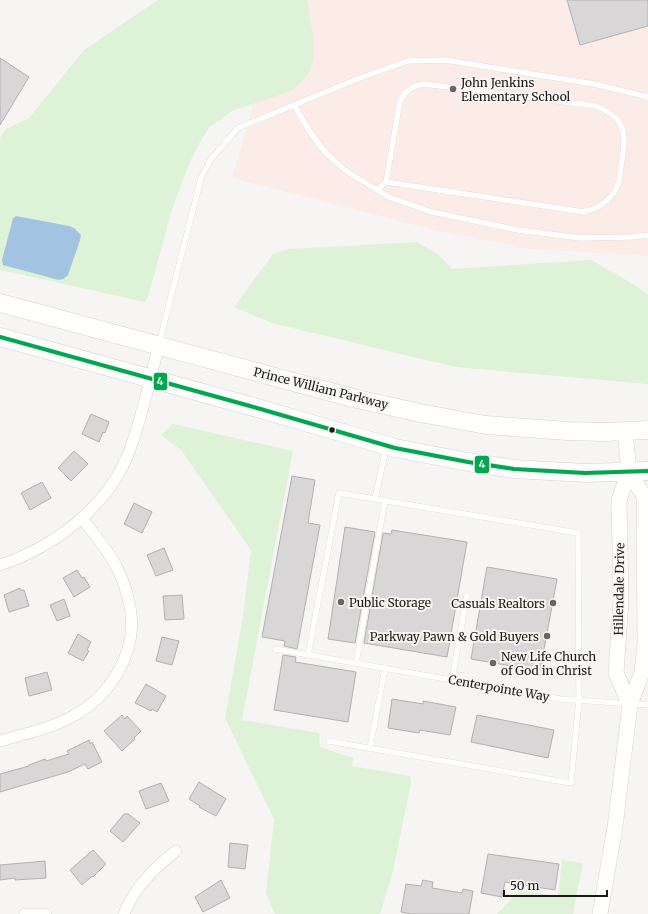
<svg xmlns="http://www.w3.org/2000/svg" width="648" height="914" font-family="Merriweather,serif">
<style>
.education{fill:#fbece7}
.green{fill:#ddf2d6}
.water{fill:#a2c4e2}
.building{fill:#d8d6d6;stroke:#b2b1b0}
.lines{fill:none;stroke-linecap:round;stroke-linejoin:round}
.service-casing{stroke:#d3d2d1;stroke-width:6}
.minor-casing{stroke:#d3d2d1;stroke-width:12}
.secondary-casing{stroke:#d3d2d1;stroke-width:16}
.trunk-casing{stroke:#d3d2d1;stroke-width:19}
.service{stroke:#fefefd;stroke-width:5.5}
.minor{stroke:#fefefd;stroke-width:11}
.secondary{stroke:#fefefd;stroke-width:15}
.trunk{stroke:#fefefd;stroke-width:18}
.bus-1-casing{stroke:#f8f5f2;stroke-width:7}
.bus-1{stroke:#00a651;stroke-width:4}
.poi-dot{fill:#686765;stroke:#f8f5f2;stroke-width:1.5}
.bus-dot{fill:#1b1a19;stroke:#f8f5f2;stroke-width:1.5}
.labels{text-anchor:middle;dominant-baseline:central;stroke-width:4;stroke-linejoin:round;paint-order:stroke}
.poi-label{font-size:12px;fill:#1b1a19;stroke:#f8f5f2;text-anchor:start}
.street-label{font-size:12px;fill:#1b1a19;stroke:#f8f5f2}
.line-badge{stroke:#f8f5f2;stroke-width:1.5}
.badge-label{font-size:11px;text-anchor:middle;font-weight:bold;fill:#fff}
</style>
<rect width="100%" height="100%" fill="#f7f5f3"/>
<path class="education" d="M284 0H648V256L529 249 435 230 232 178Z"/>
<path class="green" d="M158 0H307C312 37 327 69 288 92L232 111 209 128 200 142 189 164 173 206 148 297 145 302 0 270V138L6 129 29 118 84 50Z
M417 242 439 255 452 269 591 260 633 284 648 295V384L455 367 272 323 234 307 273 254 289 249Z
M173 424 293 451 242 720 319 733 320 747 353 758 352 766 410 776 411 783 393 871 380 914H275L266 893 274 819 225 718 243 616 251 550 181 450 161 435Z
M562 860 583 863 573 914H497L519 891 558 896Z"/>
<path class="water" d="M16 216 69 226 74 228 81 235 80 240 68 275 63 279 59 280 3 265 2 260 13 218Z"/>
<path class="building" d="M567 0H648V26L580 45Z
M0 58 29 77 0 125Z
M91 414 109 422 105 433 103 432 99 442 82 434Z
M74 451 88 464 71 481 58 468Z
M292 476 315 480 308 523 320 525 297 649 284 646 285 641 262 637Z
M42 482 51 498 30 510 21 493Z
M134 503 152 512 142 533 124 524Z
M345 527 375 532 355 643 328 639Z
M392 530 467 542 447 657 364 643 383 533 391 534Z
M164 548 173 570 156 576 147 555Z
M487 567 557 579 540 671 471 659Z
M77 570 82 578 84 577 90 587 74 597 63 578Z
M20 588V590H24L29 606 9 612 4 595Z
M182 595 184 619 165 620 163 596Z
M64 599 70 616 57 621 50 605Z
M78 634 91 642 87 650 89 651 83 661 68 653Z
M162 637 179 641 172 665 156 661Z
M283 655 296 657 295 662 356 672 348 722 274 710Z
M47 672 52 690 29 696 25 678Z
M146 684 166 696 157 712 152 709 151 711 135 703Z
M392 699 423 704V701L456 707 450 735 420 730 419 733 388 728Z
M122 715 125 719 127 716 141 731 134 738 135 739 122 751 104 731Z
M477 715 554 730 548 758 471 742Z
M89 740 90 744 92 742 102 762 88 769 85 764 68 772 0 792V774L29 766V765L45 759 46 761 69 754 67 751Z
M199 782 226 799 216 816 199 807 200 806 189 799Z
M161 783 169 801 146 809 139 791Z
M124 814H128L140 823 123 842 110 831Z
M230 843 248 845 245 869 228 867Z
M93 850 106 864 93 877 92 876 82 885 70 870Z
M488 854 559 864 555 890 505 882 502 897 481 893Z
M45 861 46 878 15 880V878L0 880V865Z
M221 880 230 898 203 912 195 897Z
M423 880 433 882 432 888 462 893 463 889 473 891 469 914H411L401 912 406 884 421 886Z"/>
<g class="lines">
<g class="service-casing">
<path id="service" d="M294 105 310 132 325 152 346 171 389 197 432 212 518 230 581 238 631 237 648 235
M377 190 386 182 400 101C406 90 412 86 424 84L596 106C629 119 626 136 621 166 620 176 619 187 612 195 605 205 594 209 584 212L386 182
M159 344 201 178 211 159 238 128 357 79 408 61 445 60 594 84 648 97
M375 499 386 448
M275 649 560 699 648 705
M308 655 339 493 578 533 579 700 571 783 328 741
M356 663 385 500
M452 680 467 595
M370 748 385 668"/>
</g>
<g class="minor-casing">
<path id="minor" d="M0 565C54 547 108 507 129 452 142 418 149 381 159 346
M0 741C24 734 53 728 75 715 109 696 136 655 131 614 130 600 125 586 120 574 111 553 95 536 82 518
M25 914H46
M124 914C134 888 154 868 176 851"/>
</g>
<g class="secondary-casing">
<path id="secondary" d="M625 431 629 472 619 500 621 600 616 673 630 705
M600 914 615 827 630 705 642 672 645 643 644 496 629 472"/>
</g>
<g class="trunk-casing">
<path id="trunk" d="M0 303 353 398 420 413 486 425 567 431 604 432 648 430
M0 337 250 406 395 448 468 462 514 469 585 473 648 471"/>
</g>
<use href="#service" class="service"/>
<use href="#minor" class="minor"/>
<use href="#secondary" class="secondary"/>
<use href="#trunk" class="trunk"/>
<g class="bus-1-casing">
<path id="bus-1" d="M0 337 250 406 395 448 468 462 514 469 585 473 648 471"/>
</g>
<use href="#bus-1" class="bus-1"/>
</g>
<g class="poi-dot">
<circle cx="453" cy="89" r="4"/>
<circle cx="341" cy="602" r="4"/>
<circle cx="553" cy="603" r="4"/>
<circle cx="547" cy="636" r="4"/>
<circle cx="493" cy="663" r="4"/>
</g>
<circle class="bus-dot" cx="332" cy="430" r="3.5"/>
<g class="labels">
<g class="poi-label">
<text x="461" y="82">John Jenkins<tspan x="461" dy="14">Elementary School</tspan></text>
<text x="349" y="602">Public Storage</text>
<text x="545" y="603" text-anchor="end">Casuals Realtors</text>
<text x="539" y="636" text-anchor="end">Parkway Pawn &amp; Gold Buyers</text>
<text x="501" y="656">New Life Church<tspan x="501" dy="14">of God in Christ</tspan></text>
</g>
<g class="street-label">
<text transform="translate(321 388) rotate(14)">Prince William Parkway</text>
<text transform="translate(619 589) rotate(-89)">Hillendale Drive</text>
<text transform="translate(499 688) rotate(10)">Centerpointe Way</text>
</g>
</g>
<g class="line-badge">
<rect x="153" y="372" width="15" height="19" rx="4" fill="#00a651"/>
<rect x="474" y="455" width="16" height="19" rx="4" fill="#00a651"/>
</g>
<g class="badge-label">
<text x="160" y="385">4</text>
<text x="482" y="468">4</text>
</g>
<path d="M504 890v6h103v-6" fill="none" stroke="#1b1a19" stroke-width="2"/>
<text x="510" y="890" font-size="12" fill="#1b1a19" stroke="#f8f5f2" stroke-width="3" paint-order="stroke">50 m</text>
</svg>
